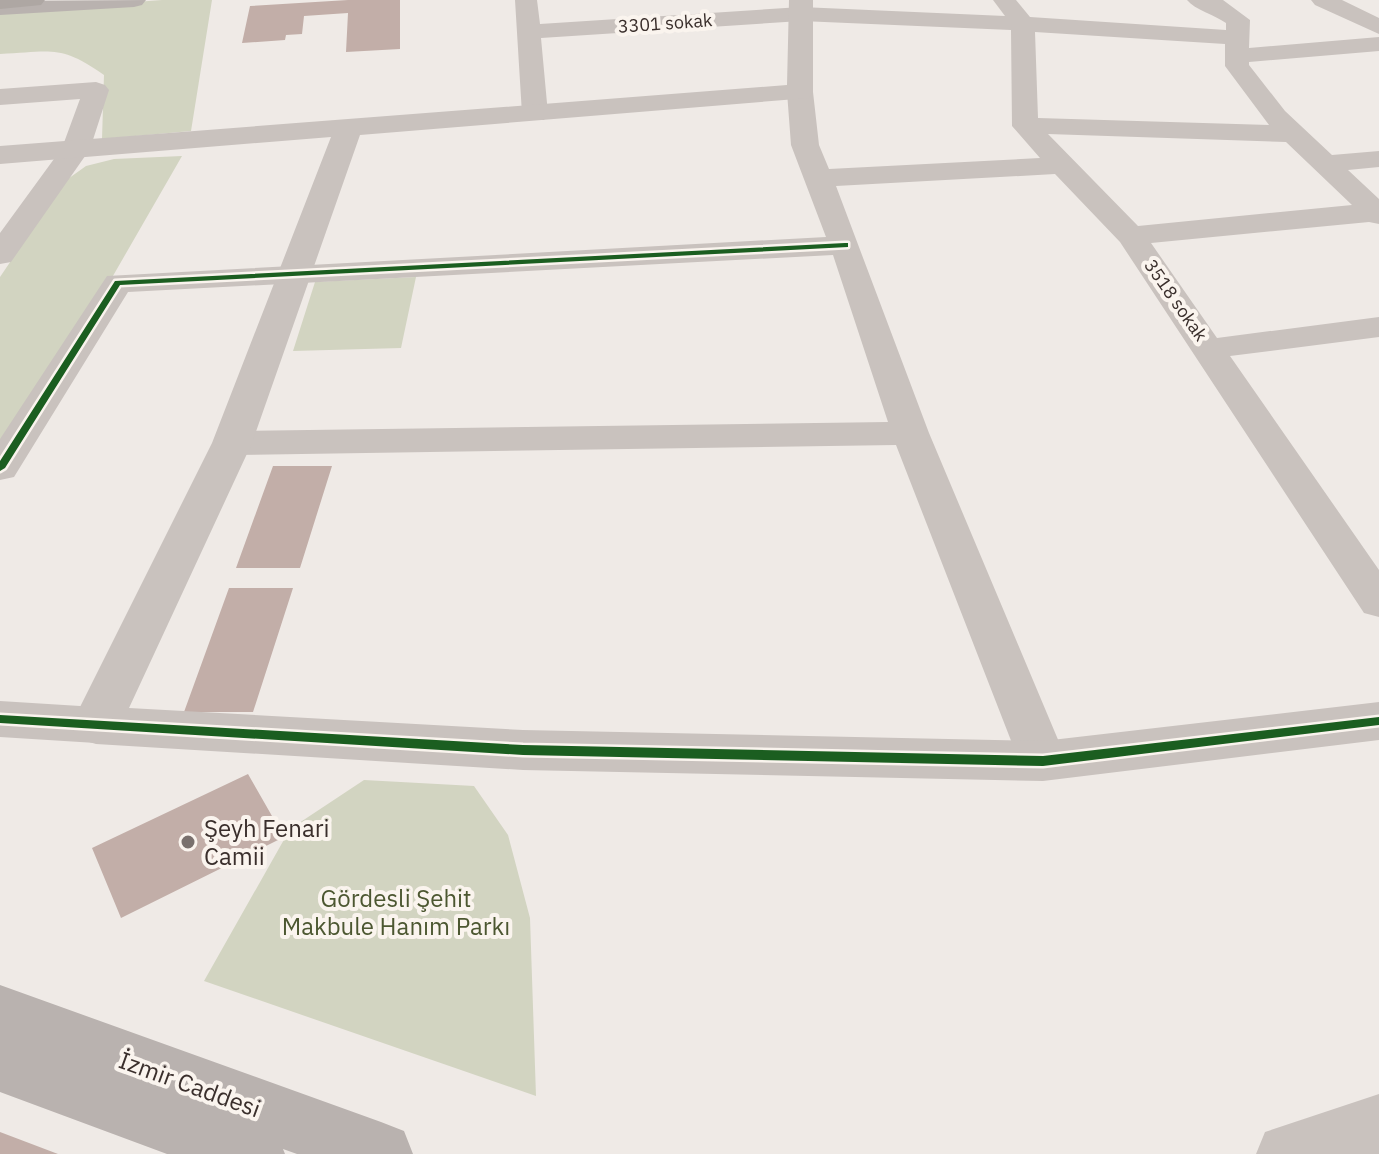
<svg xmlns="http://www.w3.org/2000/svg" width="1379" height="1154" font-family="'IBM Plex Sans',sans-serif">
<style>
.green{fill:#d2d4c1}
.building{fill:#c2aea8}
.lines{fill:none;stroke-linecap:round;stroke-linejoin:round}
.minor{fill:#c9c2be;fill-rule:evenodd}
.tertiary{fill:#c9c2be;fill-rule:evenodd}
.secondary{fill:#b9b2af;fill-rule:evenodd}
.primary{fill:#aea7a3;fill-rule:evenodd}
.cycleway-casing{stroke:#faf4ee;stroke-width:5}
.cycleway{fill:#1b5e20;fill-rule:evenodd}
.poi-dot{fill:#79706d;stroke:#faf4ee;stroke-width:3}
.labels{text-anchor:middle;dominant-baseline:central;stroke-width:8;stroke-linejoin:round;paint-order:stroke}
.far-street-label{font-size:18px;fill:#3a2f2c;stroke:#faf4ee}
.near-poi-label{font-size:24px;fill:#3a2f2c;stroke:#faf4ee;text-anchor:start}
.near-park-label{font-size:24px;fill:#4c5731;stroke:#faf4ee}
.near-street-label{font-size:24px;fill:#3a2f2c;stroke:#faf4ee}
</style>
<rect width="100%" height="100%" fill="#efeae6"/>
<path class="green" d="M162 0H212L191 131 102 139 104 75C60 44 51 52 0 54V12Z
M182 156 106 288 0 454V277L65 181 86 166 114 159Z
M416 277 401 348 293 351 315 282Z
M364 780 474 786 508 835 530 918 536 1096 204 981 290 829Z"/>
<path class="building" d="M348 0H400V49L346 52 348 13 304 16 302 34 286 35 285 40 242 43 250 6Z
M273 466H332L300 568H236Z
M229 588H293L253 712H184Z
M248 774 284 837 121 918 92 848Z
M0 1132 58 1154H0Z"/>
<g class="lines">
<path class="minor" d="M515 0H537L540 24 801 7 1005 16 993 0H1016L1030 17 1226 30V23C1215 15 1195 10 1187 0H1223L1250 20 1249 48 1379 37V51L1249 62V65L1285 111 1332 155 1379 151V167L1348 170 1379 199V224L1369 222 1151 243 1217 338 1379 317V337L1230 356 1379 570V617L1364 613 1120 242 1055 174 836 186 929 433 1067 761 1060 775 1043 780 1026 775 1019 761 896 445 232 455 219 451 213 443 219 435 232 431 888 422 833 255 128 292 14 477 0 480V439L107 276 826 237 791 145 787 92 791 87H809L813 92 819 145 829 169 1040 158 1012 126 1011 30 801 21 541 38 548 114 544 120H526L522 114ZM1035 32 1225 44V66L1269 125 1038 118ZM1048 134 1286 142 1352 205 1138 226Z
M96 82 105 85 109 90 90 149 11 262 0 264V233L62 148 80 99 0 105V89Z
M0 701 96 707 113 712 120 725 113 738 96 743 0 737Z
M1379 1094V1154H1256L1265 1132Z"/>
<path class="tertiary" d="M789 0H813V92L809 98 360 135 252 443 129 708 523 730 1043 741 1379 702V740L1043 781 523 770 96 744 79 739 71 725 212 443 331 137 0 164V146L787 85Z
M1311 0H1342L1379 18V34L1315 5Z"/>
<path class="secondary" d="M146 0 142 5 134 7 0 15V1Z
M0 985 381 1122 404 1131 413 1154H297L283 1149 285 1154H167L0 1092Z"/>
<path class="primary" d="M0 0H45L41 5 0 9Z"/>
<g class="cycleway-casing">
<path id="cycleway" d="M845 243H848V247L120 285 5 468 0 471V461L115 281Z
M0 715 523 745 1043 756 1379 717V725L1043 766 523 755 0 723Z"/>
</g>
<use href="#cycleway" class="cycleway"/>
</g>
<circle class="poi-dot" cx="188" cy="842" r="8"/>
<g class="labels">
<g class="far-street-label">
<text transform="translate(665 23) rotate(-4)">3301 sokak</text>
<text transform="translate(1176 300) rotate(55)">3518 sokak</text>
</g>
<g class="near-poi-label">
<text x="204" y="828">Şeyh Fenari<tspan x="204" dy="28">Camii</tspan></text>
</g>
<g class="near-park-label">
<text x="396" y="898">Gördesli Şehit<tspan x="396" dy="28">Makbule Hanım Parkı</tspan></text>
</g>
<g class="near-street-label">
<text transform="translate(190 1084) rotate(20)">İzmir Caddesi</text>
</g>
</g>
</svg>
